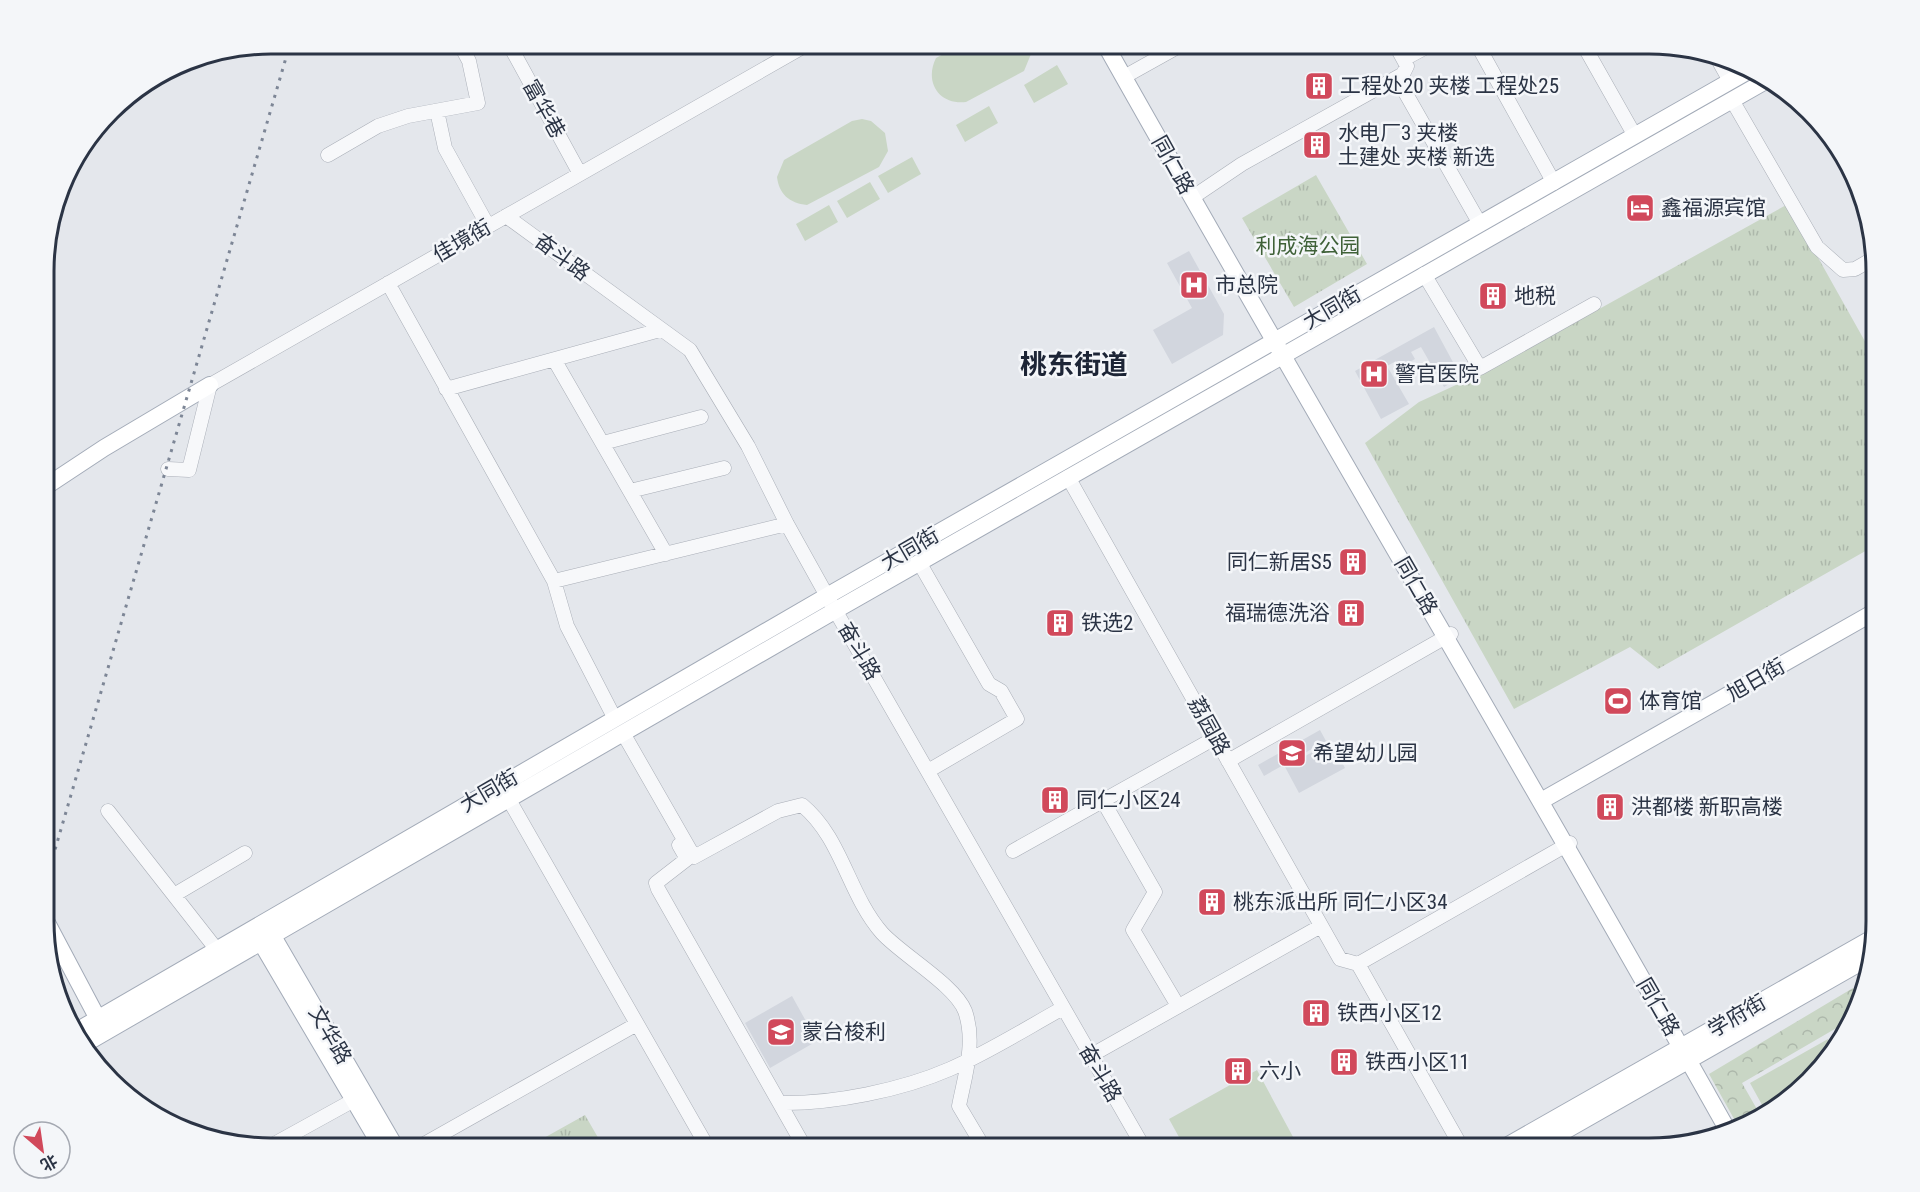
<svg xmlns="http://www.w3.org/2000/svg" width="1920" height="1192" font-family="'Roboto Condensed','Noto Sans SC',sans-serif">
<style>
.built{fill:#d2d6de}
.grass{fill:url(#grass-tufts)}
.forest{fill:url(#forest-crowns)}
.pitch{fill:#c9d6c5}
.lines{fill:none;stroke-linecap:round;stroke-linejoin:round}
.minor-casing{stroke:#a9aeb7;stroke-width:15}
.major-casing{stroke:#a3abb8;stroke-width:18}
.minor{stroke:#f7f8fa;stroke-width:14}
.major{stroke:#fff;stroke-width:16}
.rail{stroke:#7d8696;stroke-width:3;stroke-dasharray:3 6;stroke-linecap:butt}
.labels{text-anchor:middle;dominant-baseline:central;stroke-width:5;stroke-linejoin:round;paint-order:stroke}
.poi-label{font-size:21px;fill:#2b3445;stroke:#f4f6f9;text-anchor:start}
.street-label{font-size:21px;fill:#2b3445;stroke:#f4f6f9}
.park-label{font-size:21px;fill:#3f6138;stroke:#f4f6f9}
.district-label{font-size:27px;font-weight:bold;fill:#1d2536;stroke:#f4f6f9}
.rim{fill:none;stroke:#2b3445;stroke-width:3}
</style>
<defs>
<pattern id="grass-tufts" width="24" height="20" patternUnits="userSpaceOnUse" patternTransform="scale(1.5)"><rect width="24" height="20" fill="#c9d6c5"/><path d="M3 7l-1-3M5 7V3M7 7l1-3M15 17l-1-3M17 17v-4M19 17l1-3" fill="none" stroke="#adb8ab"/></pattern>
<pattern id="forest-crowns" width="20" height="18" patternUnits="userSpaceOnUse" patternTransform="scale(1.5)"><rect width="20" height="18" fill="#c9d6c5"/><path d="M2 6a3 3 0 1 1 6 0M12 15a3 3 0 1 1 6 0" fill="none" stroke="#adb8ab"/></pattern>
</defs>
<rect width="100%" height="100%" fill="#e4e7ec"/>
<path class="built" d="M1189 251 1224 314 1223 335 1172 364 1153 330 1192 308 1167 263Z
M1434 327 1461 377 1444 387 1421 347 1411 352 1415 359 1400 368 1396 361 1387 366 1409 404 1381 419 1355 371Z
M1320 730 1326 741 1264 776 1258 765Z
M1331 742 1345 768 1299 793 1285 767Z
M792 996 817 1041 770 1068 745 1023Z"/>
<path class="grass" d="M1316 175 1367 264 1294 307 1242 218Z
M1788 204 1876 361V545L1658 669 1630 647 1514 709 1365 443 1419 402 1495 367Z
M585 1115 604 1148H526Z"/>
<path class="forest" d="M1853 988 1861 1001 1852 1019 1742 1083 1762 1118 1738 1126 1709 1074Z"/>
<path class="pitch" d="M962 44H1030L1031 54 1024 71 966 102C939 105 924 82 936 58Z
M1057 65 1068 84 1034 103 1024 85Z
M989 106 998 123 965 142 956 125Z
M862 119 871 121 885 133 888 151 879 167 807 205C789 203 779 194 777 177L784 160 852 121Z
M912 157 921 174 888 193 878 176Z
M870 182 880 199 847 218 837 201Z
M829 205 838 222 805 241 796 224Z
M1828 1039 1835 1051 1767 1114 1750 1083Z
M1257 1070 1299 1148H1185L1169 1119Z"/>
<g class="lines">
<g class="minor-casing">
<path id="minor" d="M509 44 580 174
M1477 44 1554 183
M1583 44 1635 136
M1715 54 1730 81
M1404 59 1432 44
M1131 73 1183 44
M1397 78 1480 224
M1732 100 1817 247 1843 270 1855 269 1876 257
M437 111 445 148 488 226
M328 155 378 126 408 116 478 103 469 61 460 44
M1199 193 1242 164 1403 74 1407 66 1395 44
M506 216 690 350 748 446 787 524 827 596 1144 1148
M1424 274 1480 368 1594 304
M388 283 554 581 567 626 615 719
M555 361 666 554
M446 389 660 330
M603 443 701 417
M168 469 189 470 210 385 808 44
M1068 477 1340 959 1358 964
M630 491 724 468
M919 562 989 684 1001 691 1017 719 928 771
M554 581 787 524
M623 733 694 857 778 811 802 805C842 838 848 894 882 933 902 955 955 985 965 1011 976 1042 965 1075 959 1106L984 1148
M1228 761 1451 634
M508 798 708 1148
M1103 801 1155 892 1133 930 1178 1006
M108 811 217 950
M679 845 687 859 656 883 658 889 805 1148
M1013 851 1215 738
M174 895 245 853
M1358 964 1570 843
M1358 964 1462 1148
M1090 1056 1321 926
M780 1103C833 1104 902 1090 950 1069 989 1052 1025 1029 1063 1008
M267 1148 354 1100
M417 1148 637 1024"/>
</g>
<g class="major-casing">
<path id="major" d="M1105 44C1309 407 1523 765 1727 1129
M45 487 104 448 210 385
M1541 801 1876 611
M45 919 98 1019
M267 926 396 1148
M256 934 382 1148
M73 1033 827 596 1750 70
M83 1045 836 610 1769 79
M1503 1148 1876 936
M1535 1148 1872 956"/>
</g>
<use href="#minor" class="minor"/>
<use href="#major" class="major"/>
<path class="rail" d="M45 884 290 44"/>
</g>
<defs>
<g id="building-square" transform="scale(1.5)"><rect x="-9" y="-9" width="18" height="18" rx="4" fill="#d1495b" stroke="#f4f6f9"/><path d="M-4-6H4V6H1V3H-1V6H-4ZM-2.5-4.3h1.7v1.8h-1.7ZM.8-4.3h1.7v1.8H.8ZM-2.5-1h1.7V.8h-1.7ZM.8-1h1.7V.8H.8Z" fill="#fff"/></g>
<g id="hotel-square" transform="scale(1.5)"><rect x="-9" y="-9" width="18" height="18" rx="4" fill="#d1495b" stroke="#f4f6f9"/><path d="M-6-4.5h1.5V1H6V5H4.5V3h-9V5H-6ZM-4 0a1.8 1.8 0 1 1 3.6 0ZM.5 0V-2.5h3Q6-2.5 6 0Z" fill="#fff"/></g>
<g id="hospital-square" transform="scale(1.5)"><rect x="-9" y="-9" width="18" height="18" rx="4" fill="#d1495b" stroke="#f4f6f9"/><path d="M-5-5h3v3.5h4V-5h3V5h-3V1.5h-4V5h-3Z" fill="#fff"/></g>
<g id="stadium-square" transform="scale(1.5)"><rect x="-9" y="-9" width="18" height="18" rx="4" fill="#d1495b" stroke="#f4f6f9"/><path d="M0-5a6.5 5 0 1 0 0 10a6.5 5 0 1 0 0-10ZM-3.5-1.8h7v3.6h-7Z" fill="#fff"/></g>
<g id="school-square" transform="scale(1.5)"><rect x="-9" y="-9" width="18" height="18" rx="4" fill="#d1495b" stroke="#f4f6f9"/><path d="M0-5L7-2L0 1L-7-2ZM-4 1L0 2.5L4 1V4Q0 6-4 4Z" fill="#fff"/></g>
</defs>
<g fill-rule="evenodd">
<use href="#building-square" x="1319" y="86"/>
<use href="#building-square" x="1317" y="145"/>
<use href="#hotel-square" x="1640" y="208"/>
<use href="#hospital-square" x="1194" y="285"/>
<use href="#building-square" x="1493" y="296"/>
<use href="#hospital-square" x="1374" y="374"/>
<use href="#building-square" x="1353" y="562"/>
<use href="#building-square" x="1351" y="613"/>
<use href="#building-square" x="1060" y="623"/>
<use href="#stadium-square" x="1618" y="701"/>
<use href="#school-square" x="1292" y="753"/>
<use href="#building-square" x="1055" y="800"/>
<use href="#building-square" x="1610" y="807"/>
<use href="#building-square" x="1212" y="902"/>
<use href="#building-square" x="1316" y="1013"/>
<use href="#school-square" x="781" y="1032"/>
<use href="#building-square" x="1344" y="1062"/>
<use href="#building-square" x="1238" y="1071"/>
</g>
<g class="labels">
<g class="poi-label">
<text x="1340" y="86">工程处20 夹楼 工程处25</text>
<text x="1338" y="133">水电厂3 夹楼<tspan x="1338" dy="24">土建处 夹楼 新选</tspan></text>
<text x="1661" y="208">鑫福源宾馆</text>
<text x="1215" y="285">市总院</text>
<text x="1514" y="296">地税</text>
<text x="1395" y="374">警官医院</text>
<text x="1332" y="562" text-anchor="end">同仁新居S5</text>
<text x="1330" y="613" text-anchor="end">福瑞德洗浴</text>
<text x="1081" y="623">铁选2</text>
<text x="1639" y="701">体育馆</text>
<text x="1313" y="753">希望幼儿园</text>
<text x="1076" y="800">同仁小区24</text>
<text x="1631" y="807">洪都楼 新职高楼</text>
<text x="1233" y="902">桃东派出所 同仁小区34</text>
<text x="1337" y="1013">铁西小区12</text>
<text x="802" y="1032">蒙台梭利</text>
<text x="1365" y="1062">铁西小区11</text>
<text x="1259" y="1071">六小</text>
</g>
<g class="street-label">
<text transform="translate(544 109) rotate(61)">富华巷</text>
<text transform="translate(1173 165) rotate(61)">同仁路</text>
<text transform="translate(462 241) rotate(-30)">佳境街</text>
<text transform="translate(562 257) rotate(37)">奋斗路</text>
<text transform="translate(1332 308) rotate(-30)">大同街</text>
<text transform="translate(910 549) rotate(-30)">大同街</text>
<text transform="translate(1416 586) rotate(60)">同仁路</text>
<text transform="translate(859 651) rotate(60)">奋斗路</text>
<text transform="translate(1756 680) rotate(-30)">旭日街</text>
<text transform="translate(1209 726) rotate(61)">荔园路</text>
<text transform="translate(489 791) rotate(-30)">大同街</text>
<text transform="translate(1658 1007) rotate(60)">同仁路</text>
<text transform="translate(1737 1016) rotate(-30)">学府街</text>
<text transform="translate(330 1035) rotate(60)">文华路</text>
<text transform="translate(1100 1073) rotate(60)">奋斗路</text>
</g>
<g class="park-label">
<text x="1308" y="246">利成海公园</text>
</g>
<g class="district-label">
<text x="1074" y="365">桃东街道</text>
</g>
</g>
<path d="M0 0H1920V1192H0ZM271 54H1649A217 217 0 0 1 1866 271V921A217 217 0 0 1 1649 1138H271A217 217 0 0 1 54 921V271A217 217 0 0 1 271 54Z" fill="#f4f6f9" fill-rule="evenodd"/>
<path class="rim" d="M271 54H1649A217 217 0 0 1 1866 271V921A217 217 0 0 1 1649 1138H271A217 217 0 0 1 54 921V271A217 217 0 0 1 271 54Z"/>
<g transform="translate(42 1150) rotate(151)"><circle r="28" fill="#f4f6f9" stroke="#a4a8b1" stroke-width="1.5"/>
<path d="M0-4.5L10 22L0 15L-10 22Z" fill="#d1495b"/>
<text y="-9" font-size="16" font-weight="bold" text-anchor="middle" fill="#2b3445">北</text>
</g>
</svg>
